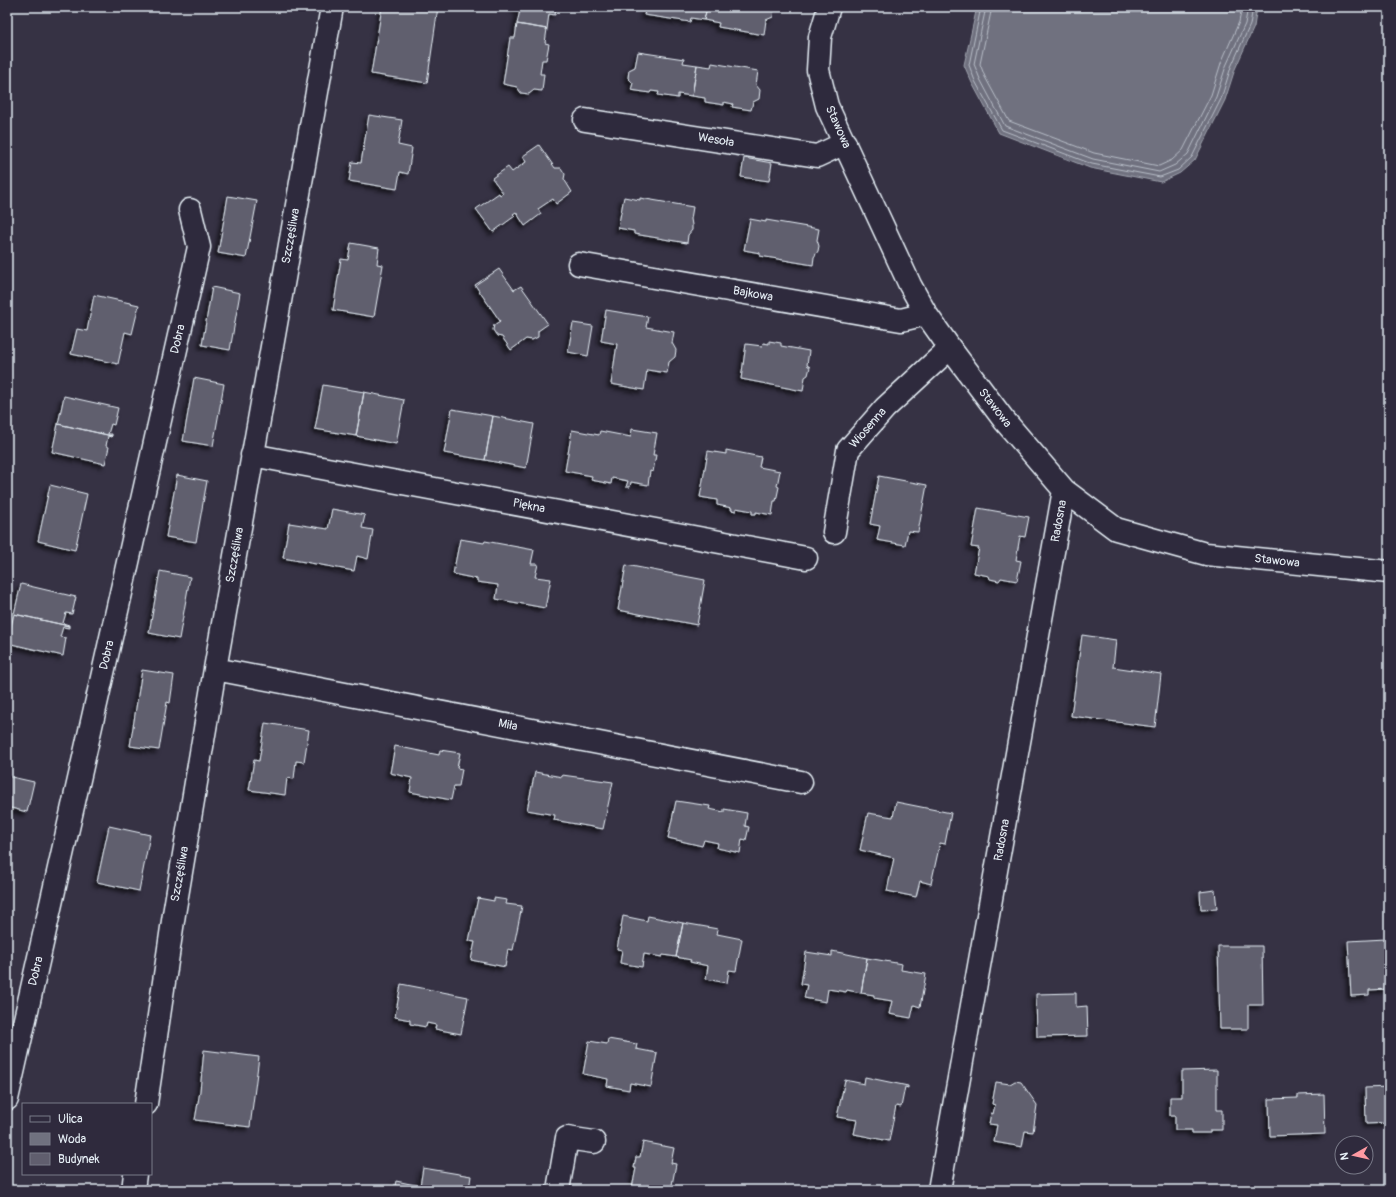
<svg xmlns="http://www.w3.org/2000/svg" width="1396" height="1197" font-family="Pangolin,sans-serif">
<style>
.water{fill:#70717f;stroke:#a0a4af}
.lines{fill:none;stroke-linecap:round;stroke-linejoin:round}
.shore{stroke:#b8bec8;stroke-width:1}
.building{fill:#605e6e;stroke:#e8f1f8;filter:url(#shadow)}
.minor-casing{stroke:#e8f1f8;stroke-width:25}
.minor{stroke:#2f2a3d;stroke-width:22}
.labels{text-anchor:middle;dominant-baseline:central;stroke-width:3;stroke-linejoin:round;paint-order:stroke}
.street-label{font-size:12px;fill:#e8f1f8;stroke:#2f2a3d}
</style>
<defs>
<filter id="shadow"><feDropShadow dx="-3.5" dy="3.5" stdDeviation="2" flood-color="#0009"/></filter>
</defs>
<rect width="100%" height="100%" fill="#363244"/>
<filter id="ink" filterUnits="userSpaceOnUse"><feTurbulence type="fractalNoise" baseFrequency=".025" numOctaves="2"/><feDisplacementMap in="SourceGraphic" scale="8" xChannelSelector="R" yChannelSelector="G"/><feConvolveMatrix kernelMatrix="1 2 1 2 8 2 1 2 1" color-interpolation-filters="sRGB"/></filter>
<g filter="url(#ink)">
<path class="water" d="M977 7H1257L1254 27 1235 69 1225 100 1195 160 1180 173 1161 182 1090 168 999 133 972 83 964 65Z"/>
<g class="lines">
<path class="shore" d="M981 7 969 65 975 81 1002 130 1092 164 1160 177 1178 170 1192 157 1221 99 1231 67 1250 25 1253 7
M986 7 974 64 980 79 1005 126 1093 159 1159 172 1175 165 1188 154 1216 97 1226 66 1245 24 1248 7
M992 7 980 64 985 77 1009 121 1094 153 1159 166 1172 160 1183 150 1211 95 1221 63 1239 22 1242 7"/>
</g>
<path class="building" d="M382 7H438L427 83 371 74Z
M515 7H556L555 15 549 14 547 29 517 24 520 10 515 9Z
M646 7H707L704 20 691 18 690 22 644 15Z
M707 7H773L774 9 773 17 766 20 764 35 718 27 719 23 704 20Z
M517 24 547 29 545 43 549 44 546 60H542L540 74H544L542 91 534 90 529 94 521 93 517 87 503 84 510 38H515Z
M638 52 684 59 683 63 697 65 692 96 678 94V98L658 95 659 92 651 91 650 93 631 90 633 83 628 78 629 70 635 67Z
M712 63 758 71 756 85 760 90 759 99 753 102 751 110 732 107 733 104 724 102V105L705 102V98L692 96 697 65 711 67Z
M369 115 402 120 398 145 412 148 408 174 400 172 397 189 349 181 352 162 361 163Z
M539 145 555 168H561L565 174 564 179 572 192 556 204 553 199 538 209 541 214 525 226 516 212 513 214 515 216 493 232 476 209 499 193 500 195 503 193 492 178 508 167 512 172 526 162 523 156Z
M744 158 772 163 769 181 741 177Z
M228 196 257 201 246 258 218 253Z
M624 197 640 200V198L693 207 691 219 692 225V230L688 235 687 243 634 234V231L618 228Z
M750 219 766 222V220L819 229 817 240 819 246 818 251 814 257 813 265 760 256V253L744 250Z
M351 243 379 248 377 264 383 265 374 317 333 310 341 259 348 260Z
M499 269 514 290 521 286 548 324 538 331V337L532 340 526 339 511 350 502 337 497 336 493 330 494 325 500 321 475 285Z
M212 287 240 293 230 350 202 345Z
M94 295 139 305 132 334 125 332 118 364 71 354 77 329 87 331Z
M606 310 648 317 646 327 674 332 672 343 676 350 675 357 669 362 667 373 647 370 644 390 611 384 617 344 601 341Z
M573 323 593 326 588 356 568 352Z
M769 341 781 343V346L809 351 807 365 810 367 808 375 805 377 803 391 741 379 746 344 762 346 763 343 769 344Z
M194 378 224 384 213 446 183 441Z
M323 385 364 392 356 436 315 429Z
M364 392 404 400 396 444 356 436Z
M64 396 118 408 114 425 111 424 108 434H112V436L58 424Z
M452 409 493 416 485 460 444 453Z
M493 416 534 424 526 468 485 460Z
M58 424 112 436 111 437 108 436 106 446 109 447 105 464 52 452Z
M632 429 657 433 653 455H656L653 472 650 471 648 485 631 482 630 487H626L628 481 612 478 611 484 591 480 592 476 565 471 572 430 599 435 600 431 631 437Z
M726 450 761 457 759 467 780 471 777 486 779 487 776 501H774L772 515 756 512V514H752V511L736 508V511L731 510 732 508 717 505V500L700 497 708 451 726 454Z
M177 475 207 481 196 542 166 537Z
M879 476 927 485 918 532 908 531 905 545 877 540 880 526 870 524Z
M50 485 87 494 75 550 38 541Z
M978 508 1029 517 1025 537 1020 536 1016 560 1021 561 1017 581 1001 578 999 581 990 579 989 576 974 573 979 548 971 547Z
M332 509 365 515 362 528 373 530 368 559 357 556 354 571 283 558 289 523 328 529Z
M460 539 484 543 485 541 534 550 531 564H538L535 577 551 579 545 608 496 599 498 585 477 582V579L453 574Z
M626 565 705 580 697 625 618 610Z
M160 571 190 577 179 639 149 633Z
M21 584 76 597 72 614 66 613 63 623 69 625V626L14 614Z
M14 614 69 626V628L63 627 60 637 66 638 63 656 7 643Z
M1082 635 1116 640 1113 667 1161 674 1155 727 1071 716Z
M142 670 174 675 170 703 167 702 159 750 130 746Z
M265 723 309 730 304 762 296 761 294 779 287 778 285 795 249 790 254 760 259 761Z
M395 746 439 755 440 750 460 753 457 768 462 769 459 786H454L451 800 410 792 412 778 390 773Z
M535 772 562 777V775L613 782 603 829 554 820 555 815 527 810Z
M7 776 34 782 27 812 7 807Z
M676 801 710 806 709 809 724 812V809L747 813 745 826 749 827 746 840 742 839 740 853 717 848 718 843 704 840 702 846 668 838Z
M896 802 951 813 945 844 940 843 931 884 920 881 916 897 887 891 894 858 860 850 868 813 893 817Z
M109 826 150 835 139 891 97 882Z
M1215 890 1217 909 1201 910 1200 892Z
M478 898 494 901V898L507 900 506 904 522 906 513 950 508 949 505 967 471 960 475 942 469 941Z
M623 916 647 921 648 916 683 923 676 957 663 955 662 957 644 954 642 967 620 963 622 950 617 949Z
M683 923 718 929 717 934 742 939 736 971 729 970 727 983 706 979 708 966 690 962 691 960 676 957Z
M1386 939 1388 989 1369 990V995L1351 996 1348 941Z
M1218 946H1262L1263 1005H1248V1029H1220Z
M832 951 867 958 861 993 847 990 846 992 828 989 826 1002 804 998 807 985 801 984 806 952 832 956Z
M867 958 902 964 901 970 926 974 920 1007 914 1005 911 1018 889 1014 892 1001 874 998V995L861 993Z
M401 984 468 997 461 1034 435 1029 436 1025 427 1023 426 1027 410 1024V1020L395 1017Z
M1076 993V1007L1087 1006 1088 1036 1037 1037 1036 994Z
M608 1039 637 1044 636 1049 657 1053 651 1087 630 1083 629 1090 607 1086 608 1079 583 1074 589 1041 607 1044Z
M204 1050 259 1057 250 1127 195 1120 200 1091Z
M1217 1070V1110H1222V1130H1210V1133H1192V1130H1175V1116H1170V1097H1182V1071Z
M865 1077 908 1086V1088L905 1087 901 1107 896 1106 889 1141 854 1134 857 1120 837 1117 845 1080 864 1084Z
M1015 1081 1021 1082 1037 1105 1033 1132 1025 1131 1022 1147 994 1142 997 1125 989 1124 991 1113 993 1114 995 1105 992 1104 996 1082 1010 1084Z
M1389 1087V1123L1366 1124 1365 1088Z
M1324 1094 1325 1134 1270 1136 1269 1099 1298 1098V1095Z
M643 1142 674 1148 671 1163 676 1164 671 1190H629L632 1188 636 1168H634L636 1157H640Z
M423 1168 471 1176 469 1189 474 1190H394L396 1181 420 1186Z"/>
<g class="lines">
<g class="minor-casing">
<path id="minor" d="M829 7 820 37 818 70 827 106 910 285 926 314 950 348 1004 420 1064 490 1116 529 1206 554 1389 572
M585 120 817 156 845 143
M579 264 901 320 926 314
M252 455 806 558
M834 532 848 450 885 408 950 348
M215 669 801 782
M7 1099 199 247 190 210
M146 1104 174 914 215 669 332 7
M133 1190 135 1174
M558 1190 567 1138 594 1142
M939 1190 1064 490"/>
</g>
<use href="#minor" class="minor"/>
</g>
</g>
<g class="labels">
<g class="street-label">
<text transform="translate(838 127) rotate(66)">Stawowa</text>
<text transform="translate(716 140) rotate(9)">Wesoła</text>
<text transform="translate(291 236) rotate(-80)">Szczęśliwa</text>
<text transform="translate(753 294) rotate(10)">Bajkowa</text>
<text transform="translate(178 339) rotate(-77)">Dobra</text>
<text transform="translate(995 408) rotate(52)">Stawowa</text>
<text transform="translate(868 428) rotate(-49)">Wiosenna</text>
<text transform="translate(529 506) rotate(11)">Piękna</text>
<text transform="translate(1059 521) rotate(-80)">Radosna</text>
<text transform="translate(235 555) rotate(-80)">Szczęśliwa</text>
<text transform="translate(1277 561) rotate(6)">Stawowa</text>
<text transform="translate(107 655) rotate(-77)">Dobra</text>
<text transform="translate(508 725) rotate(11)">Miła</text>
<text transform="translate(1002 840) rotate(-80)">Radosna</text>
<text transform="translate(180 874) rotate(-80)">Szczęśliwa</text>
<text transform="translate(36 971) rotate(-77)">Dobra</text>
</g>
</g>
<rect width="1396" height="1197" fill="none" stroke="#2f2a3d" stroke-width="24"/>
<rect x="12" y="12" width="1372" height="1173" fill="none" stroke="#e8f1f8" stroke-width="1.5" filter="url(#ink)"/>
<rect x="22" y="1103" width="130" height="72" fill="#2f2a3d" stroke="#797a88"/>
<rect x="30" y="1116" width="20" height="6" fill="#2f2a3d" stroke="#797a88"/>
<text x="58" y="1123" font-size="12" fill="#e8f1f8">Ulica</text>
<rect x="30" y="1133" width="20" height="12" fill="#70717f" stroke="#797a88"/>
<text x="58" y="1143" font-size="12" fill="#e8f1f8">Woda</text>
<rect x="30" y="1153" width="20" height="12" fill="#605e6e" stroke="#797a88"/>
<text x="58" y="1163" font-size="12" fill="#e8f1f8">Budynek</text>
<g transform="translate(1354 1155) rotate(262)"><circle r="19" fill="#2f2a3d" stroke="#797a88"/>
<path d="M0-3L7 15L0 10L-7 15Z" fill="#ff9aa2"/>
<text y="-6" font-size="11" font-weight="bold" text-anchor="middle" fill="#e8f1f8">N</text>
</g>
</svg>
